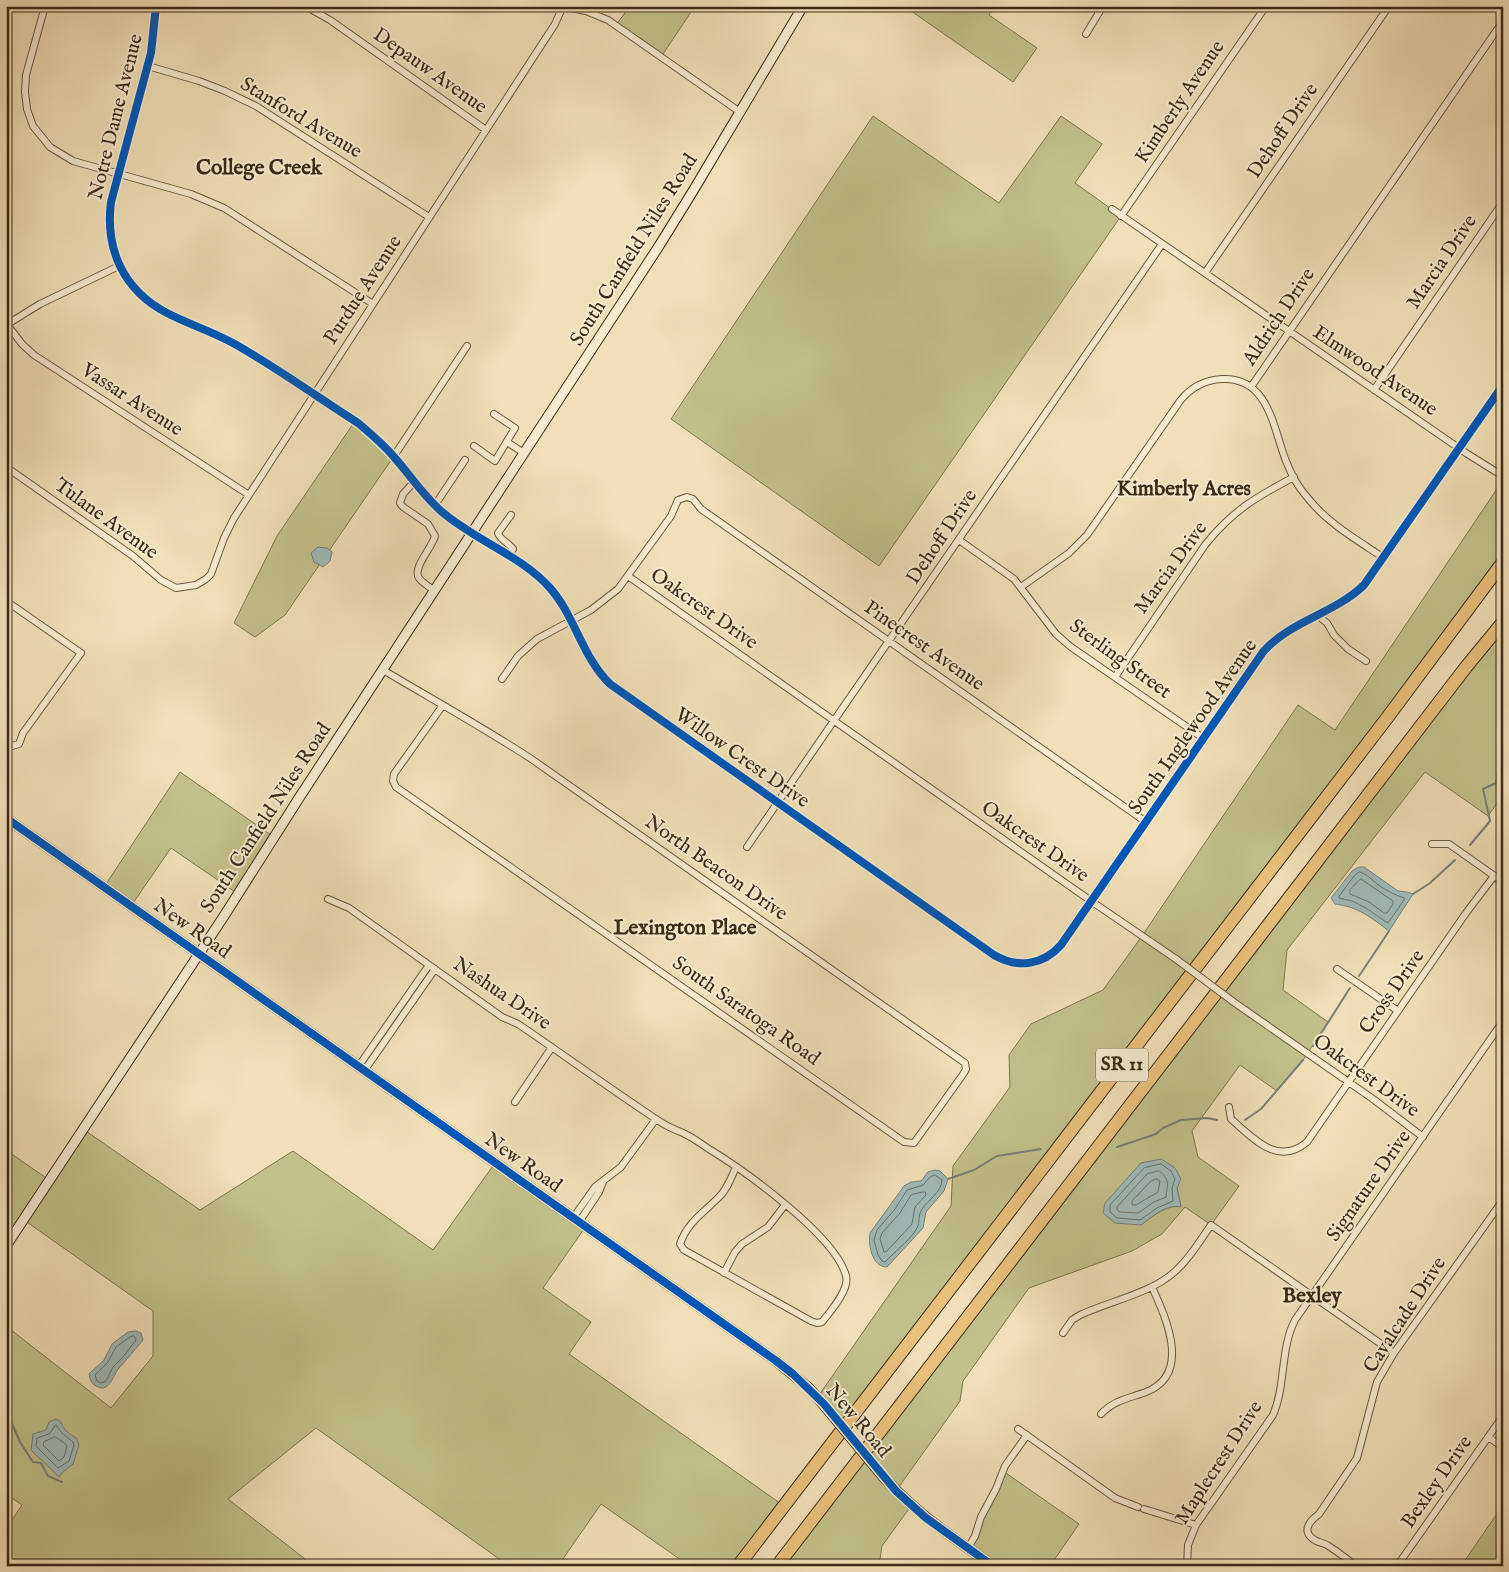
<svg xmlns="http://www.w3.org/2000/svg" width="1509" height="1572" font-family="'IM FELL English',serif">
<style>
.green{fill:#c2c089;stroke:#7e7550;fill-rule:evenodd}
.water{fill:#9ebab8;stroke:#768078}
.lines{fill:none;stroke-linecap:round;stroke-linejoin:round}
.shore{stroke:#6c7268;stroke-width:1}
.stream{stroke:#768078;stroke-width:2}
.street-casing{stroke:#68573f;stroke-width:8}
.secondary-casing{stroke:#3a2a17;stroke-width:11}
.highway-casing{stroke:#3a2a17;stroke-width:14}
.street{stroke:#f6ead0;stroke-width:6}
.secondary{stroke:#f6ead0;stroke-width:9}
.highway{stroke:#e8c07c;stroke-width:12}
.street-bridge-casing{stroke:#68573f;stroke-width:8;stroke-linecap:butt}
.secondary-bridge-casing{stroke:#3a2a17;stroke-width:11;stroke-linecap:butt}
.street-bridge{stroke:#f6ead0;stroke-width:6}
.secondary-bridge{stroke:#f6ead0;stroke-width:9}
.cycleway-casing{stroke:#f6ead0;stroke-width:11}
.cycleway{stroke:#0057b8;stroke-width:8}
.labels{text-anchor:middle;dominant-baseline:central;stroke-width:4;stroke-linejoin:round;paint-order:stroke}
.shield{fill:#f6ead0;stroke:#72644e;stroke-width:1}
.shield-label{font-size:19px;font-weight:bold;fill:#3a2a17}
.street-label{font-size:20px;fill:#3a2a17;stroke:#f6ead0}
.neighbourhood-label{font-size:21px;font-weight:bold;fill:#3a2a17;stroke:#f6ead0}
</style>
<rect width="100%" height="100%" fill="#f1dfb7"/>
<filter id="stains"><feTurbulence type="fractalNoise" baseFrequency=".004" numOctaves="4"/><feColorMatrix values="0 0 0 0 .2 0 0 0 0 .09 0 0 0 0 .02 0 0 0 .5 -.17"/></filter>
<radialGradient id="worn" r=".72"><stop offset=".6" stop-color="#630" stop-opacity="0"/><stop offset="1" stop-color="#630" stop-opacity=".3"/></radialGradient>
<path class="green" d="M630 6H695L661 57 616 25Z
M904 6H994L989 15 1037 48 1013 82Z
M873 116 999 203 1061 116 1102 144 1075 183 1121 216 879 566 671 419Z
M355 421 394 456 285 615 255 637 234 623 277 536Z
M1503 480V562L843 1428 817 1398 951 1206 953 1166 1010 1087 1009 1055 1031 1024 1103 990 1142 936 1298 705 1335 730Z
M1503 622V795L1488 816 1425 772 1287 950 1283 990 1328 1022 1303 1060 1277 1091 1240 1065 1192 1131 1198 1157 1239 1186 1211 1225 1185 1207 1162 1234 1132 1251 1029 1288 963 1381 960 1401 896 1491 911 1506 882 1546 879 1566H777ZM1177 1188 1181 1206C1166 1205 1153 1216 1141 1225Z
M180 772 274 837 238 894 171 848 131 906 104 887Z
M83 1129 200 1210 293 1151 433 1250 495 1163 586 1226 543 1288 591 1322 569 1354 784 1506 738 1566H677L681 1560 601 1504 558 1566H509L316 1428 228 1499 314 1566H6V1529L22 1505 6 1494V1326L111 1408 153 1356V1311L24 1220 6 1246V1150L49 1180Z
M1003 1471 1079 1524 1050 1566H993L968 1548Z
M1503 1505V1566H1461Z"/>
<path class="water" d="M318 547 327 548 332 552 330 561 323 567 314 562 311 553Z
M1359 867H1364L1398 891 1407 892 1413 894 1389 931C1370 917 1359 907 1335 904L1331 898 1352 871Z
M1161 1159 1175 1168 1181 1179 1177 1188 1181 1207C1166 1204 1153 1216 1141 1225L1115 1223 1103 1213 1105 1203 1141 1163Z
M935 1170 940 1171 948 1179 944 1191 926 1212 923 1228 887 1267C872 1267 868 1245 870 1233L904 1186 911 1182 921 1181 928 1172Z
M136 1331 141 1333 143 1340C135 1350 127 1359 119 1368 113 1375 110 1392 98 1387 92 1385 90 1380 89 1374L104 1360 112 1344 128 1332Z
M56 1419 60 1421 65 1430 77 1439 79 1445 73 1464 63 1472 59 1477 31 1450 33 1434 46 1430 49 1422Z"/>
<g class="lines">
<path class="shore" d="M1360 872C1367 874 1371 879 1377 884 1385 890 1395 895 1404 898V900L1388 923 1386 922 1366 908 1352 901 1339 898V896L1355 875Z
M1361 879 1393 901V904L1387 913H1384L1369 902 1350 894V890Z
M1161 1164 1171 1171 1175 1179 1172 1188 1173 1201 1157 1208 1140 1220 1117 1218 1110 1212V1205L1144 1168Z
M1159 1171C1171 1179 1167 1185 1166 1197L1154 1202 1138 1213 1120 1212 1117 1210V1207L1147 1174Z
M935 1175 942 1180C942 1192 928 1200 922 1209 918 1215 920 1222 917 1228 911 1239 899 1248 890 1257L885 1262 882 1261 878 1255 874 1240 877 1230 895 1209 907 1190 923 1185 930 1177Z
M1157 1179 1160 1181 1158 1192 1136 1205H1132V1201L1151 1181Z
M923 1192H925L926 1195 915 1207 912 1224 887 1251 884 1252 880 1239 882 1233 900 1213 911 1195Z
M134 1336 136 1340 123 1357 113 1367 106 1381 101 1383 97 1381 95 1375 108 1362 116 1347 130 1337Z
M56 1425 62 1433 73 1442 74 1445 69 1461 58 1468 36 1446 37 1438 49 1434Z
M55 1437 63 1442 67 1446 64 1457 59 1461 43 1445 44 1442Z"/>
<path class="stream" d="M1470 845 1490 821 1483 789 1496 783 1498 771 1503 760
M1413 894 1430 883 1455 860
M1359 976 1389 931
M1313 1046 1350 988
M1245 1120 1261 1109 1303 1060
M1117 1147 1156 1134 1163 1128 1181 1120 1207 1118 1217 1120
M948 1179 974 1170 997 1156 1041 1149
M6 1410 20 1442 33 1462 41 1463 48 1476 62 1482"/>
<g class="street-casing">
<path id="street" d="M45 6 26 75 25 92 27 109 33 126 50 147 73 161 191 194 224 208 373 304
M156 6 151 53 111 202C105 249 123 290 167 313 188 324 211 331 233 343 276 367 317 397 358 423 371 434 383 444 394 457 410 475 423 495 441 511 474 540 522 556 550 588 575 616 582 657 610 684L994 955C1018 969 1043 965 1061 945L1263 652C1290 621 1334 614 1364 585L1503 385
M305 6 330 20 486 130
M560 6 586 11 608 20 740 112
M1086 34 1103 6
M148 66 199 81 225 91 256 106 429 217
M1112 209 1466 453 1498 473
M1121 216 1266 6
M1205 273 1389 6
M6 323 22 344 34 355 249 495
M6 325 40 304 119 266
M1251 387 1503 21
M1374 390 1503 202
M507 442 524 453
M474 446 495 461 515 428 494 414
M394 456 467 346
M6 467 133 556 161 580 176 588 196 585 206 579 211 574 224 538 234 518 555 24 563 6
M414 482 403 494 400 503 403 507 428 524 435 536C432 548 412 568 419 578 422 583 430 587 435 591
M435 505 465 460
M959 540 1014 579 1056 634 1071 647 1203 738
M508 556 513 549C509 543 500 540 498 533L511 515
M628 576 1091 901 1176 959
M1021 587 1069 553 1087 535 1180 401C1191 387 1204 380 1222 379 1269 377 1273 428 1286 461 1291 474 1298 487 1307 497 1327 523 1357 540 1384 558
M6 601 81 653 23 733 19 744 12 746 6 741
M1317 615 1327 623 1334 635 1348 649 1366 661
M383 670C432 699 482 727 530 758L965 1063 966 1069 964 1073 914 1143 904 1142 396 787 393 781 394 774 443 705
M1115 677 1205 545C1232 511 1256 497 1294 477
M502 679 518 656 537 639 591 610 618 589 671 516 678 500 687 497 693 499 701 509 1146 822
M1432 844H1449L1503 882
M747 847 1162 244
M328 899 349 908 502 1017 518 1024C564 1055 609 1088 656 1119 664 1125 673 1129 683 1133 692 1137 700 1143 709 1149 745 1171 836 1236 846 1276 850 1289 830 1312 822 1322L817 1323 811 1321 684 1250 680 1244C687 1223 703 1213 718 1198 727 1190 731 1178 736 1167
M1337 969 1398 1011
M1235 1003 1373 1099 1423 1137
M358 1067 429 965
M364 1071 435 969
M515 1102 552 1047
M1229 1107 1231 1119C1253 1138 1278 1167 1307 1142L1466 913 1494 876
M573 1218 595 1187 621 1167 656 1119
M579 1222 599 1192 603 1182
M724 1273 735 1252 742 1244 768 1227 785 1205
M1063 1333 1072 1320 1080 1315C1108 1302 1150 1293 1172 1274 1188 1261 1199 1242 1211 1225L1394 1353
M1101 1414C1114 1400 1130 1398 1146 1392 1192 1374 1166 1318 1152 1287
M1018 1429 1115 1498 1138 1507
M1488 1437 1503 1447
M1144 1509 1196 1525
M968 1548 975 1536 981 1517 996 1489 1005 1466 1027 1435
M1187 1566 1188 1545 1196 1525 1273 1415C1286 1385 1280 1349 1295 1320L1503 1021
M1356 1566C1347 1559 1337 1551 1327 1545 1323 1543 1317 1542 1313 1539 1301 1530 1311 1520 1319 1514L1357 1458 1377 1382 1394 1353 1503 1200
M1397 1566 1503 1416"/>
</g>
<g class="secondary-casing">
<path id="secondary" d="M6 818 775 1360 810 1389 832 1415
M6 1246 224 916 299 798 659 246 693 191 803 6
M875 1467C908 1508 951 1536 993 1566"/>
</g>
<g class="highway-casing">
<path id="highway" d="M738 1566 1387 718 1503 562
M777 1566 1466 667 1503 622"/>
</g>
<use href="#street" class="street"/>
<use href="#secondary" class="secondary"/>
<use href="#highway" class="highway"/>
<g class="street-bridge-casing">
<path id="street-bridge" d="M1176 959 1235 1003"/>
</g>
<g class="secondary-bridge-casing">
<path id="secondary-bridge" d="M832 1415 875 1467"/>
</g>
<use href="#street-bridge" class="street-bridge"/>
<use href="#secondary-bridge" class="secondary-bridge"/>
<g class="cycleway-casing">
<path id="cycleway" d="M156 6 151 53 111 202C105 249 123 290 167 313 188 324 211 331 233 343 276 367 317 397 358 423 371 434 383 444 394 457 410 475 423 495 441 511 474 540 522 556 550 588 575 616 582 657 610 684L994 955C1018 969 1043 965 1061 945L1263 652C1290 621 1334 614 1364 585L1503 385
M6 818 775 1360 793 1374 824 1404 896 1491 926 1518 993 1566"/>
</g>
<use href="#cycleway" class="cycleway"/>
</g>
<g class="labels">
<rect class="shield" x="1096" y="1048.5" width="52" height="33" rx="4"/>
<g class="shield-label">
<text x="1122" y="1065">SR 11</text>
</g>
<g class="street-label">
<text transform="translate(430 71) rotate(35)">Depauw Avenue</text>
<text transform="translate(1180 102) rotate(-56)">Kimberly Avenue</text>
<text transform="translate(116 117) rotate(-76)">Notre Dame Avenue</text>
<text transform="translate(301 118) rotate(31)">Stanford Avenue</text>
<text transform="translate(1283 131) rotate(-56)">Dehoff Drive</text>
<text transform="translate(634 250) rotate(-58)">South Canfield Niles Road</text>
<text transform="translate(1442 262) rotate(-56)">Marcia Drive</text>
<text transform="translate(363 290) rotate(-57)">Purdue Avenue</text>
<text transform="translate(1279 317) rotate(-56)">Aldrich Drive</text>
<text transform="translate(1375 371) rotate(34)">Elmwood Avenue</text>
<text transform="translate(132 400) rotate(33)">Vassar Avenue</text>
<text transform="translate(106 519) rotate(36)">Tulane Avenue</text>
<text transform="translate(942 537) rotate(-56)">Dehoff Drive</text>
<text transform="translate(1171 568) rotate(-54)">Marcia Drive</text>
<text transform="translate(704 609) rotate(35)">Oakcrest Drive</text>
<text transform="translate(924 646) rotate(35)">Pinecrest Avenue</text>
<text transform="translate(1120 659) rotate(36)">Sterling Street</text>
<text transform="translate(1193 727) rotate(-55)">South Inglewood Avenue</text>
<text transform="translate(742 758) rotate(35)">Willow Crest Drive</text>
<text transform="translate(266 818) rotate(-57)">South Canfield Niles Road</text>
<text transform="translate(1035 842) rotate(35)">Oakcrest Drive</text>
<text transform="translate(716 868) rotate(35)">North Beacon Drive</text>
<text transform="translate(192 929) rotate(35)">New Road</text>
<text transform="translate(1392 992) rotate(-55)">Cross Drive</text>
<text transform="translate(502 994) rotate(34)">Nashua Drive</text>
<text transform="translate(746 1011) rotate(35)">South Saratoga Road</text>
<text transform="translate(1366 1076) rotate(36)">Oakcrest Drive</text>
<text transform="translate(523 1163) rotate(35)">New Road</text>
<text transform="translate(1369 1186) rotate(-55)">Signature Drive</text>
<text transform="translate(1405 1315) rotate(-57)">Cavalcade Drive</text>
<text transform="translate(858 1421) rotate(50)">New Road</text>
<text transform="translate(1219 1463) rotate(-57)">Maplecrest Drive</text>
<text transform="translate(1437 1482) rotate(-55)">Bexley Drive</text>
</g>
<g class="neighbourhood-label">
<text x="259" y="168">College Creek</text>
<text x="1184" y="489">Kimberly Acres</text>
<text x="685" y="928">Lexington Place</text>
<text x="1312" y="1296">Bexley</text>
</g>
</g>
<rect width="1509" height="1572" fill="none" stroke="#f1dfb7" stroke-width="25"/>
<rect x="8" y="8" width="1494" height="1557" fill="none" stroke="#3a2a17" stroke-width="2.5"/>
<rect x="12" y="12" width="1484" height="1547" fill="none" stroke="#3a2a17"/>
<rect width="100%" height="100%" filter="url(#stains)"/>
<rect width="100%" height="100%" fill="url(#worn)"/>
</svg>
